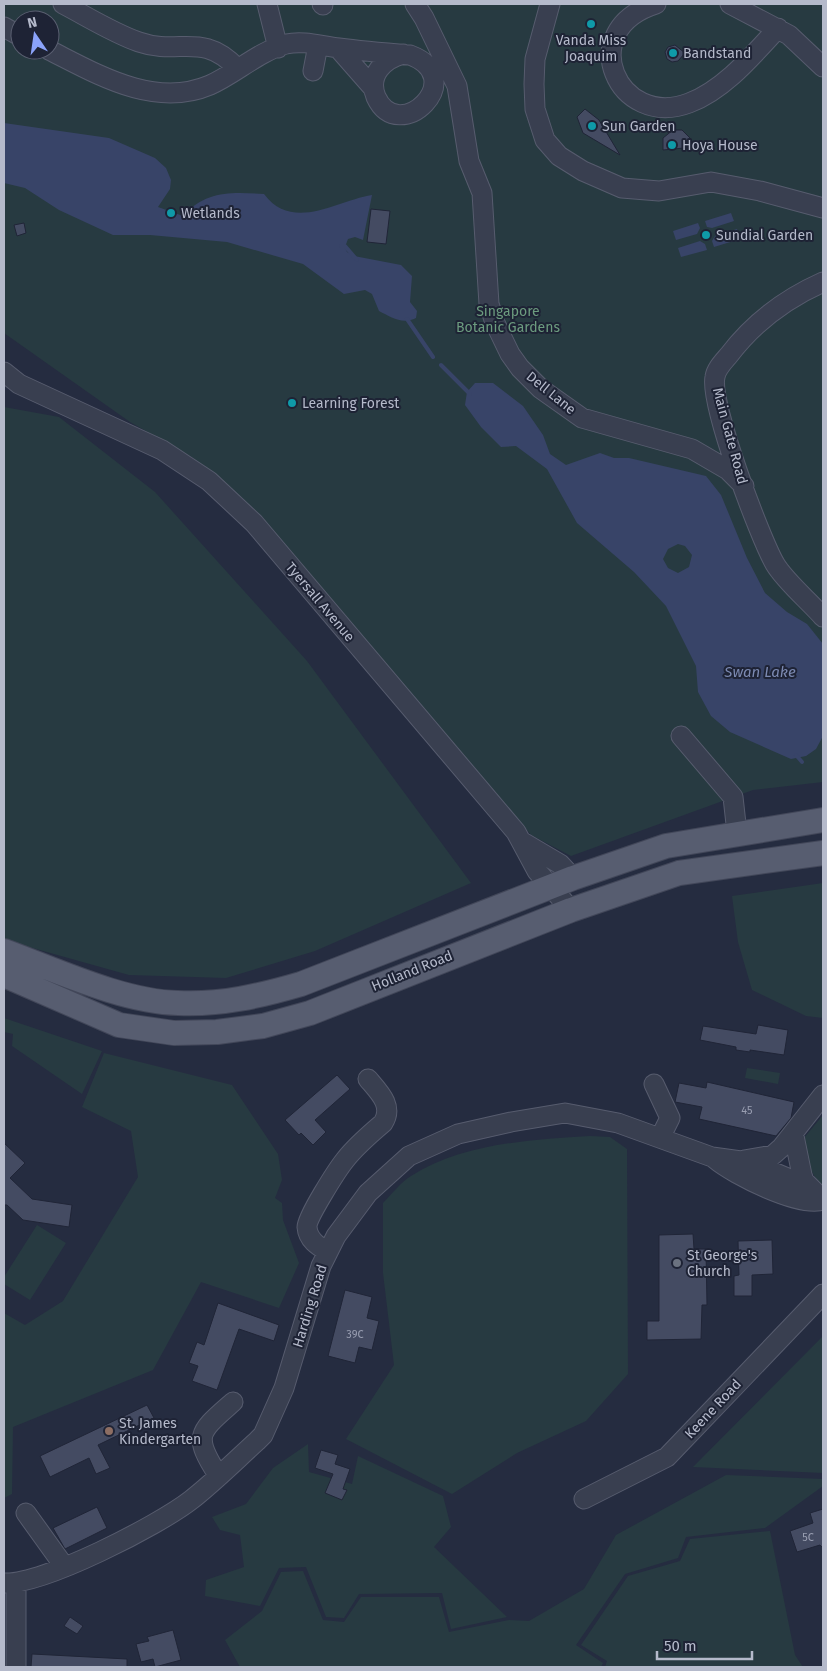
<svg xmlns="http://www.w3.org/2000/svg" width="827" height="1671" font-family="'Fira Sans',sans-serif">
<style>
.green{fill:#273a41;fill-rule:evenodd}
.water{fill:#384468;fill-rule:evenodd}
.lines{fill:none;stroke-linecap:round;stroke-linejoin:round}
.stream{stroke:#384468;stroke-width:4}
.building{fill:#444b62;stroke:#202537}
.minor-casing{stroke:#575c6e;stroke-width:21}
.major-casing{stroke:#424759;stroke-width:26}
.minor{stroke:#393f50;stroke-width:19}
.major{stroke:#575d70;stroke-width:24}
.culture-dot{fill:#0f9aa8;stroke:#1e2335;stroke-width:2}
.worship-dot{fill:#6b7280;stroke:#1e2335;stroke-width:2}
.education-dot{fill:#8d6e63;stroke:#1e2335;stroke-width:2}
.labels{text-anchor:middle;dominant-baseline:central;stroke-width:4;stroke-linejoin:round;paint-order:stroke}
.number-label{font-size:11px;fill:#999eb1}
.poi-label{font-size:14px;fill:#b5bacb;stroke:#1e2335;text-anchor:start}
.park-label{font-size:14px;fill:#6c9c7f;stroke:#1e2335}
.street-label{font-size:14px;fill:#b5bacb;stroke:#1e2335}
.water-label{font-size:15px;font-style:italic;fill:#7c8ab2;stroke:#1e2335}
</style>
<rect width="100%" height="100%" fill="#252c40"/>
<path class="green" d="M4 4H823V782L753 790 571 856 531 835 262 517 193 458 130 422 4 333ZM20 20H50V50H20Z
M4 407 59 417 155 492 307 661 471 883 315 951 226 978 129 975 4 940Z
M823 883V1018L806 1016 752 990 738 942 732 896Z
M4 1018 102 1051 82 1094 12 1046 13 1034 4 1032Z
M104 1053 232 1085 278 1154 282 1180 275 1198 282 1203 283 1220 299 1263 279 1308 201 1282 153 1370 13 1427 12 1494 4 1498V1313L25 1325 63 1301 138 1177 131 1131 82 1107Z
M747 1068 780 1073 778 1084 745 1078Z
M823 1115V1186C809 1173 805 1158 804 1138Z
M590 1136 610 1137 627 1149 628 1374 586 1421 517 1453 452 1494 346 1439 394 1365 383 1273V1203C392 1194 401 1182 411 1176 464 1143 529 1140 590 1136Z
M37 1225 66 1243 30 1300 4 1284V1277Z
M823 1336V1473L693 1467Z
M308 1444 309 1472 352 1484 358 1456 443 1496 451 1527 434 1547 507 1617 451 1629 442 1593 359 1594 344 1618 326 1617 306 1567 279 1568 260 1606 205 1596 206 1580 244 1567 240 1535 220 1530 212 1517 246 1504 273 1468Z
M726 1475 823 1479V1486L765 1528 686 1537 678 1558 625 1574 576 1645 603 1663 601 1667H240L225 1640 262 1611 281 1572 303 1571 323 1620 344 1622 361 1597H439L449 1632 509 1620 529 1621 584 1589 616 1535Z
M770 1531 795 1655 803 1667H605L607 1661 581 1645 628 1576 680 1561 690 1539Z"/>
<path class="water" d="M4 123 109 138 155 158 166 168 171 180 170 189 158 207 183 216C206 190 232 192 264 194 293 233 338 200 372 195L363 240 355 237 348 239 345 247 347 252 354 256 401 265 412 276 410 302 417 311 416 318C402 325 391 317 379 311L372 294 365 290 344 294 303 264 227 242 150 235H113L59 210 25 188 4 183Z
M731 213 734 221 712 228 707 227 705 221Z
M698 223 700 228 697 234 676 240 673 231Z
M737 229 740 239 714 247 712 241 715 236Z
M700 241 705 244 707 250 681 257 678 248Z
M475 383H493L523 406 543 435 550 454 566 465 600 453 614 458H629L706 476 721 495 747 558 765 593 787 612 807 624 823 644V736L816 749 806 756 791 759 730 732 711 716 698 692 696 666 666 606 634 572 577 523 547 469 516 446 501 447 481 427 465 405 467 392ZM678 544 685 546 692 555 689 567 678 573 668 568 663 559 668 549Z"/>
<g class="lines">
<path class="stream" d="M341 246H345L357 260
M407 319 433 357
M441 365 470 394
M796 755 802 762"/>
</g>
<path class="building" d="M675 45 685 53 678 61 672 62 667 59 665 52 668 47Z
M585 109 599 120 620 155 583 133 577 117Z
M673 130H682L692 140 684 148 663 150V138Z
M371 209 390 211 386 244 367 242Z
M24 223 26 233 17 236 14 225Z
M758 1025 788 1030 784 1055 750 1050V1052L736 1050V1047L700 1040 703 1026 756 1034Z
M337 1075 350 1089 315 1120 326 1132 313 1145 301 1133 299 1135 285 1120Z
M707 1082 794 1102 791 1118 776 1136 699 1119 702 1107 675 1102 679 1083 706 1088Z
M4 1143 25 1163 10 1178 32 1199 72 1205 69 1227 23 1220 7 1205H4Z
M693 1234 694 1249H706L707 1305H702L701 1339 647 1340V1321H659V1235Z
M772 1240 773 1274 752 1275V1296H734V1276L739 1275 738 1241Z
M345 1290 372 1297 367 1318 379 1321 372 1350 359 1347 355 1363 328 1356Z
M218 1303 279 1325 274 1341 239 1329 217 1390 192 1381 198 1366 189 1363 197 1342 204 1345Z
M147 1405 154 1418 98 1445 110 1468 96 1474 89 1458 50 1477 40 1456Z
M321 1450 338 1455 335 1464 350 1469 343 1489 347 1490 342 1500 325 1493 333 1474 315 1468Z
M97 1507 107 1528 65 1549 53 1528Z
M823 1509V1548L820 1545 797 1552 790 1531 813 1523 810 1513Z
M70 1617 83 1626 77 1634 64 1626Z
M173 1630 181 1660 155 1667 153 1659 141 1662 136 1644 149 1641 147 1637Z
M32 1654 127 1659V1667H31Z"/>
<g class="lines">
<g class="minor-casing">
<path id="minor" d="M63 4C88 17 113 33 139 42 179 56 202 31 237 68
M267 4 278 48
M322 4 323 5
M415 4 424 18 457 86 469 161 482 193 489 304 495 323 510 354 520 368 541 389 582 418 692 449 728 470 744 486
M550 4 535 59 534 84 535 109 545 140 559 156 583 171 622 188 659 191 711 182 760 191 823 208
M656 4C573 30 618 130 689 103 724 90 753 55 778 28
M730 4 789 35 823 67
M4 27 20 36
M338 48 374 89
M49 50C97 74 154 109 210 85 235 74 258 52 286 44 304 40 321 46 339 48 362 51 386 53 410 55 471 78 399 147 376 97 367 75 384 59 403 54
M313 71 318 45
M823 282C785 299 754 322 729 355 723 362 716 369 715 377 709 403 760 538 775 564 785 581 809 601 823 617
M4 372 19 384 162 450 209 481 254 523 516 832 537 871 571 910
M681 736 733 797 737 833
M521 841 560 864 573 878
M654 1084 670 1118 660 1138
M794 1136 802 1175 804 1181 811 1188
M715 1159C734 1175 800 1208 823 1200
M744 1160 773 1155 782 1147 823 1095
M328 1252C318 1246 308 1240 307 1227 307 1217 337 1170 345 1160 355 1147 370 1134 383 1123 394 1106 379 1092 368 1079
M218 1475C192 1435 199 1432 233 1402
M584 1499 667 1457 823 1294
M26 1513 64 1566
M4 1583C43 1585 159 1525 191 1500 214 1482 235 1461 257 1441L263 1435 284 1388 321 1266 336 1236 368 1193 409 1156 458 1134 511 1122 565 1113 618 1123 712 1157 741 1161 766 1169 811 1188 823 1200
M16 1667V1583"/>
</g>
<g class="major-casing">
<path id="major" d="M4 951C56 970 123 1002 178 1003 221 1005 260 996 301 984L573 878 666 846 823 820
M4 975 119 1025 174 1033 217 1032 263 1026 310 1013 571 910 679 873 823 853"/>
</g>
<use href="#minor" class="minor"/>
<use href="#major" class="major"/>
</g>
<g class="culture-dot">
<circle cx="591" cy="24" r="5"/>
<circle cx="673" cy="53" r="5"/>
<circle cx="592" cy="126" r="5"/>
<circle cx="672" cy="145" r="5"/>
<circle cx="171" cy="213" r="5"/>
<circle cx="706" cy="235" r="5"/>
<circle cx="292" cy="403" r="5"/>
</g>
<circle class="worship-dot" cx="677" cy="1263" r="5"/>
<circle class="education-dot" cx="109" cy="1431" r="5"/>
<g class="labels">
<g class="number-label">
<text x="747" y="1110">45</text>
<text x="355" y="1334">39C</text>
<text x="808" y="1537">5C</text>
</g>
<g class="poi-label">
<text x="591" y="40" text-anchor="middle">Vanda Miss<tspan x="591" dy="16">Joaquim</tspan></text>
<text x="683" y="53">Bandstand</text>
<text x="602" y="126">Sun Garden</text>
<text x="682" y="145">Hoya House</text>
<text x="181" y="213">Wetlands</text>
<text x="716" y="235">Sundial Garden</text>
<text x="302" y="403">Learning Forest</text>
<text x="687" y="1255">St George's<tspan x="687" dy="16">Church</tspan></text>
<text x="119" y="1423">St. James<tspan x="119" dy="16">Kindergarten</tspan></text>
</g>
<g class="park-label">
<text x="508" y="311">Singapore<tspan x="508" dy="16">Botanic Gardens</tspan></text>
</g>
<g class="street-label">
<text transform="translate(551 393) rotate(39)">Dell Lane</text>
<text transform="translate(730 436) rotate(75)">Main Gate Road</text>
<text transform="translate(320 602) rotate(50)">Tyersall Avenue</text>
<text transform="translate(412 971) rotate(-22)">Holland Road</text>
<text transform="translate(310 1306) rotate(-73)">Harding Road</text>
<text transform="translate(713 1409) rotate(-47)">Keene Road</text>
</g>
<g class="water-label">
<text x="760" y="672">Swan Lake</text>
</g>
</g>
<rect width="827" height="1671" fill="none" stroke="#b5bacb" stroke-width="10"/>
<g transform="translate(35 35) rotate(347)"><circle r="24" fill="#1e2335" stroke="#5a5f71"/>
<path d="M0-4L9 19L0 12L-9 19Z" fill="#8ba3fa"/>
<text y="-8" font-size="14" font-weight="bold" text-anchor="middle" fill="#b5bacb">N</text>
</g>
<path d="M657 1651v8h95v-8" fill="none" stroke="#b5bacb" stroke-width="2.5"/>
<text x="664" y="1651" font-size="15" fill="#b5bacb" stroke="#1e2335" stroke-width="4" paint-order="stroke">50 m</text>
</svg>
